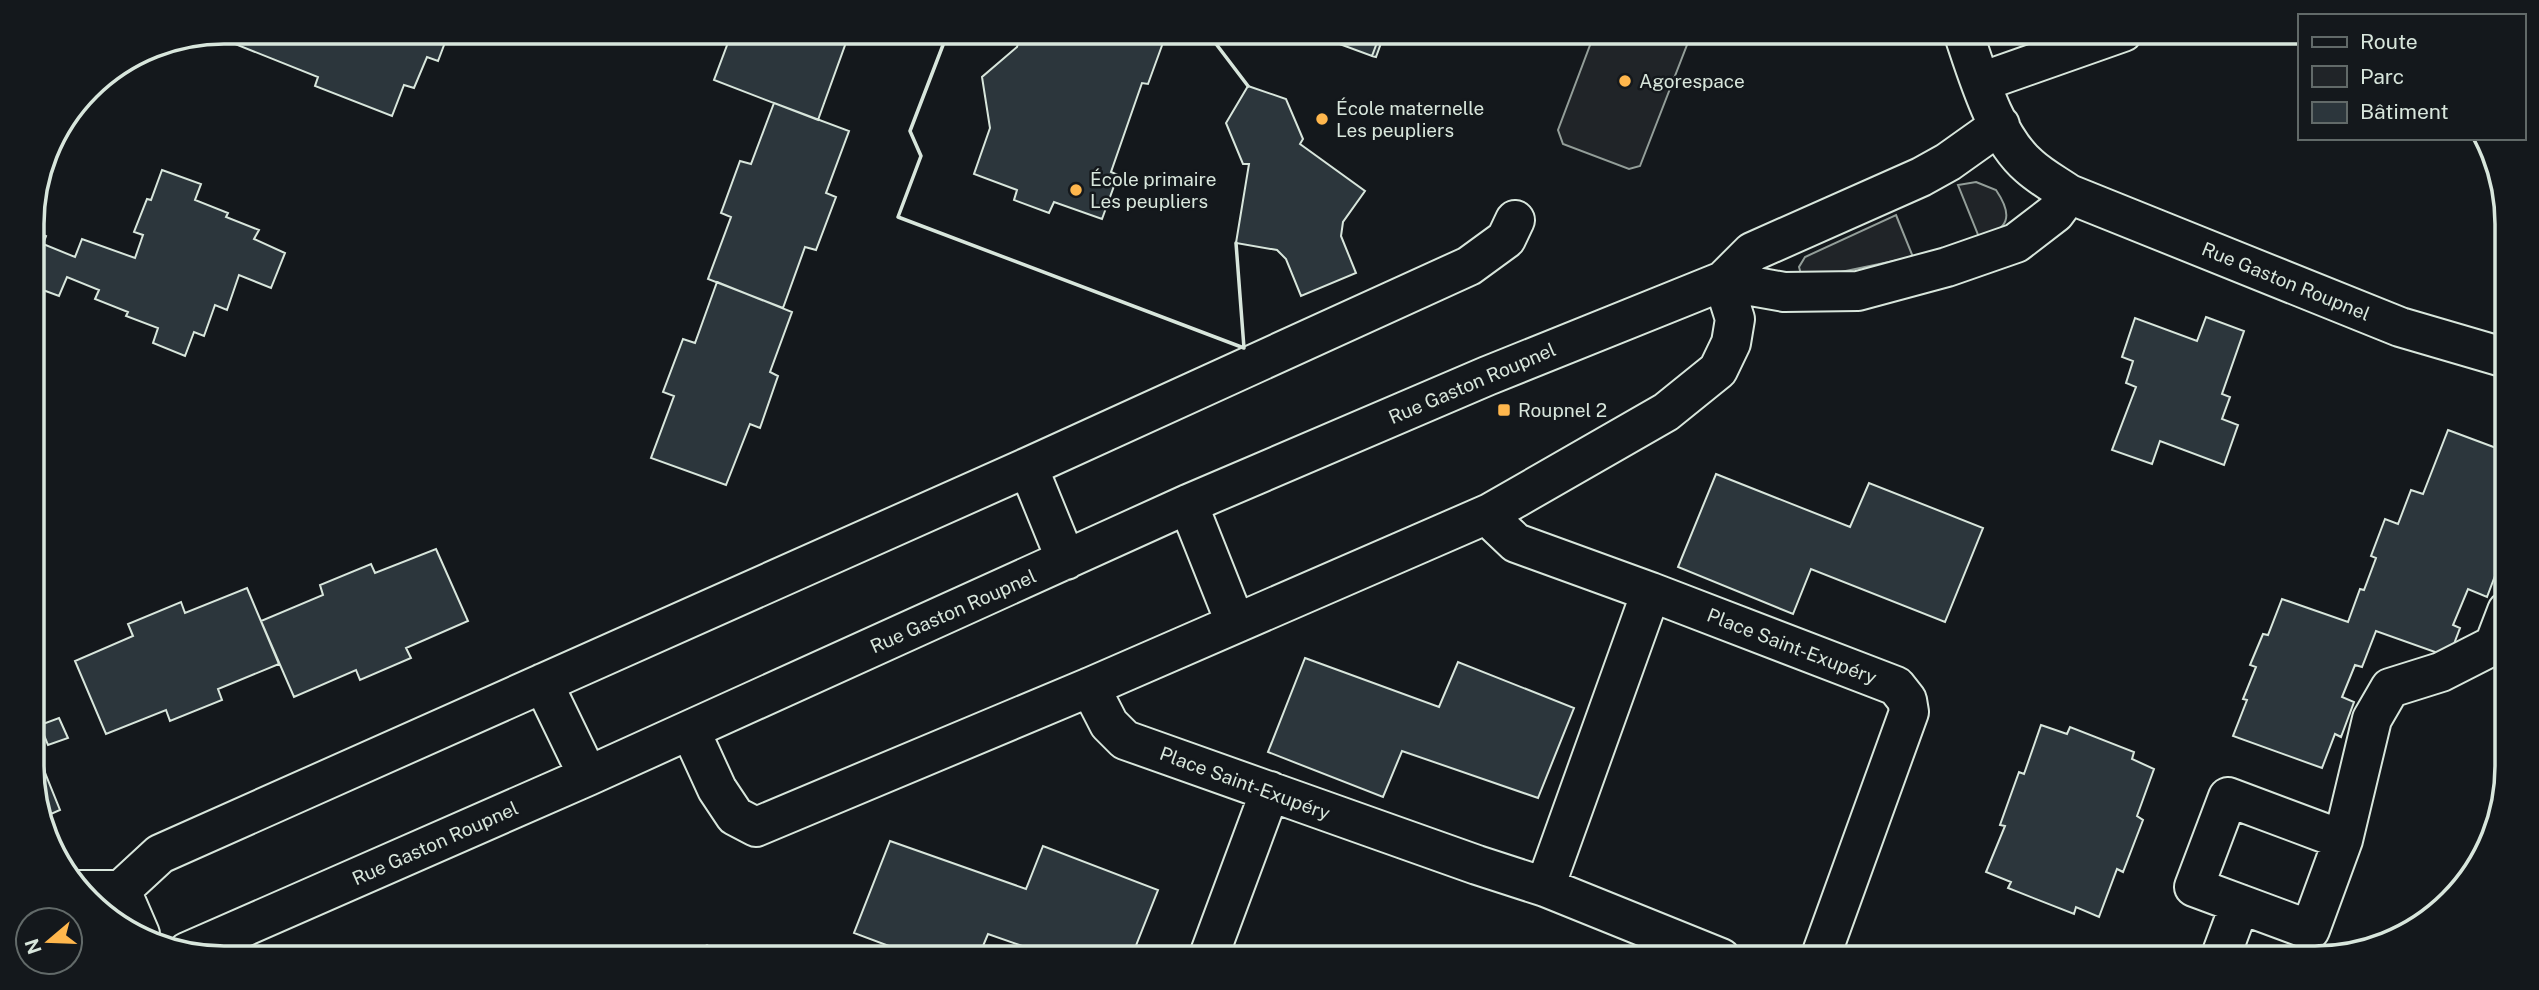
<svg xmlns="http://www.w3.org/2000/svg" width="2539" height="990" font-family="'Public Sans',sans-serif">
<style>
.green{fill:#202428;stroke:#939e99;stroke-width:2}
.building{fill:#2c363c;stroke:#d8e6dc;stroke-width:2}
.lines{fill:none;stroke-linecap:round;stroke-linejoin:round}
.minor-casing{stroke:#d8e6dc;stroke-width:42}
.minor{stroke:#14181c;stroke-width:38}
.wall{stroke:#d8e6dc;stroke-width:3.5}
.poi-dot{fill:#ffb74d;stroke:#14181c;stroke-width:2.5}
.labels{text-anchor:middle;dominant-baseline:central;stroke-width:5;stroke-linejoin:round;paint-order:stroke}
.poi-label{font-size:19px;fill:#d8e6dc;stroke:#14181c;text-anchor:start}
.street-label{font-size:19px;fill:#d8e6dc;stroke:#14181c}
.rim{fill:none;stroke:#d8e6dc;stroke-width:3.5}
</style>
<rect width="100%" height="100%" fill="#14181c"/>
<path class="green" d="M1595 32H1692L1640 166 1629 169 1563 144 1558 130Z
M1976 182 1996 190C2015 218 2007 227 1981 242L1958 185Z
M1896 215 1913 257 1812 278 1801 274 1799 267 1805 257Z"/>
<path class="building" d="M234 32H449L438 61 427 57 414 88 404 85 392 116 315 86 318 77 230 42Z
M732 32H843L848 37 818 120 714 80Z
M1022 32H1078L1104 41 1108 32H1138L1164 40 1148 84 1142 83 1111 172 1118 175 1102 219 1054 202 1049 213 1014 200 1017 190 974 174 990 128 982 77 1017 47Z
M1307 32H1381L1372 56Z
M1381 32H1385L1376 57 1372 56Z
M1248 86 1286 99 1303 139 1300 144 1365 191 1343 222 1341 236 1356 273 1301 296 1286 259 1277 250 1236 243 1249 164H1243L1226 123Z
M774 103 849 131 826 193 836 197 816 250 805 247 783 308 708 279 731 217 721 213 740 161 751 164Z
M162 170 201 184 195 200 228 213 226 217 259 230 254 239 285 253 271 288 239 275 227 310 215 305 204 336 194 332 185 356 153 343 158 328 126 316 128 312 95 299 99 290 67 277 59 296 32 286V231L46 236 43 244 75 257 82 239 135 258 143 235 134 232 147 199 151 200Z
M717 282 792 312 770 372 778 376 760 428 750 424 726 485 651 458 674 396 663 392 683 339 695 343Z
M2206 317 2244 331 2222 394 2230 397 2222 419 2238 425 2224 465 2160 441 2152 464 2112 450 2136 387 2126 383 2133 361 2122 357 2135 318 2197 341Z
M2448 430 2507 452V544L2487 597 2468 589 2453 625 2460 628 2449 657 2376 631 2362 667 2355 665 2342 697 2354 702 2341 737 2335 734 2322 768 2233 736 2247 700 2243 699 2256 667 2250 665 2263 634 2268 635 2282 599 2348 622 2360 589 2364 590 2376 558 2371 556 2385 519 2398 524 2411 490 2423 494Z
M1716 474 1850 527 1869 483 1983 528 1945 622 1811 569 1793 614 1678 567Z
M436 549 468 621 406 648 411 658 360 680 356 670 294 697 261 621 323 595 320 585 371 564 375 573Z
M247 588 279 664 218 689 222 700 170 721 166 710 106 734 75 661 133 636 128 624 181 602 185 613Z
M1305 658 1439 707 1458 662 1574 708 1538 798 1402 751 1383 797 1268 752Z
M59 718 68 738 48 745 40 725Z
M2041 725 2067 734 2070 727 2134 752 2132 759 2154 769 2137 816 2143 820 2123 872 2117 869 2099 917 2076 907 2074 914 2008 888 2011 882 1986 872 2005 826 2000 825 2019 772 2024 774Z
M35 748 60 810 42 818 35 803Z
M890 841 1026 889 1043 846 1158 890 1131 958H1057L988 934 978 958H921L854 933Z"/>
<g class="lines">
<g class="minor-casing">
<path id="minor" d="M1963 32C1977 73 1995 137 2029 166 2041 177 2056 185 2069 194L2400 327 2506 358
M1981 82 2123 32
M1723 281 1784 292 1858 291 1947 267 2016 243 2055 213 2069 194
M1028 467 1066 560
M1188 504 1235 622
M1490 513 1497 525 1516 543 1651 592 1545 887
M1651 592 1896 686 1907 700 1909 712 1820 958
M543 683 588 776
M1090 687 1109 724 1125 740 1477 865 1545 887 1721 958
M690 730 717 789 735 816 756 827 1090 687 1490 513 1666 412 1718 370 1731 343 1735 319 1723 281
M2343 840 2228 797 2194 887 2310 930 2343 840 2372 719 2390 688 2441 672 2494 645 2507 611
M78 890H121L160 854 1028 467 1469 266 1506 239 1515 220
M121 890 140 934
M187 952 588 776 1188 504 1487 376 1723 281 1752 252 1921 177 1948 162 2000 125
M1208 958 1270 791
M2220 958 2240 904"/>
</g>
<use href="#minor" class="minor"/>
<path class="wall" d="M948 32 910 131 921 156 898 217 1244 348 1236 243
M1199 32 1210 36 1248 86
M678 958 707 946 735 958"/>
</g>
<g class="poi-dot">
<circle cx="1625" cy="81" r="7"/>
<circle cx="1322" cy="119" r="7"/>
<circle cx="1076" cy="190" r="7"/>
<rect x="1497" y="403" width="14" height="14" rx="3.5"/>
</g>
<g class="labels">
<g class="poi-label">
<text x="1639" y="81">Agorespace</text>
<text x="1336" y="108">École maternelle<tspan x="1336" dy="22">Les peupliers</tspan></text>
<text x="1090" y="179">École primaire<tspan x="1090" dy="22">Les peupliers</tspan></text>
<text x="1518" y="410">Roupnel 2</text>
</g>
<g class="street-label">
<text transform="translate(2286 281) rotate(22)">Rue Gaston Roupnel</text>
<text transform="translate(1472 383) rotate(-23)">Rue Gaston Roupnel</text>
<text transform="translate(953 611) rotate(-24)">Rue Gaston Roupnel</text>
<text transform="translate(1792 646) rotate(21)">Place Saint-Exupéry</text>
<text transform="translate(1245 783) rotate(20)">Place Saint-Exupéry</text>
<text transform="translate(435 843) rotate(-24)">Rue Gaston Roupnel</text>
</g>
</g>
<path d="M0 0H2539V990H0ZM224 44H2315A180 180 0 0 1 2495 224V766A180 180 0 0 1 2315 946H224A180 180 0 0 1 44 766V224A180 180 0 0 1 224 44Z" fill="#14181c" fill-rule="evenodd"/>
<path class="rim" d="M224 44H2315A180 180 0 0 1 2495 224V766A180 180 0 0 1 2315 946H224A180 180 0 0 1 44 766V224A180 180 0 0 1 224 44Z"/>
<rect x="2298" y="14" width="228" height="126" fill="#14181c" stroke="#626a69" stroke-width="2"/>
<rect x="2312" y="37" width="35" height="10" fill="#14181c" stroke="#626a69" stroke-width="2"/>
<text x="2360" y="49" font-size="21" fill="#d8e6dc">Route</text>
<rect x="2312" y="66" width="35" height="21" fill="#202428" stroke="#626a69" stroke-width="2"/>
<text x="2360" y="84" font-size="21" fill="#d8e6dc">Parc</text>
<rect x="2312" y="102" width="35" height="21" fill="#2c363c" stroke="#626a69" stroke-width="2"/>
<text x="2360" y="119" font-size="21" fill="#d8e6dc">Bâtiment</text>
<g transform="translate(49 941) rotate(251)"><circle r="33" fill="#14181c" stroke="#626a69" stroke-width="2"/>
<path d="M0-5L12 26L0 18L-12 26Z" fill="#ffb74d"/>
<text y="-10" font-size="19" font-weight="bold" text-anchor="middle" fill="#d8e6dc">N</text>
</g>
</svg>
